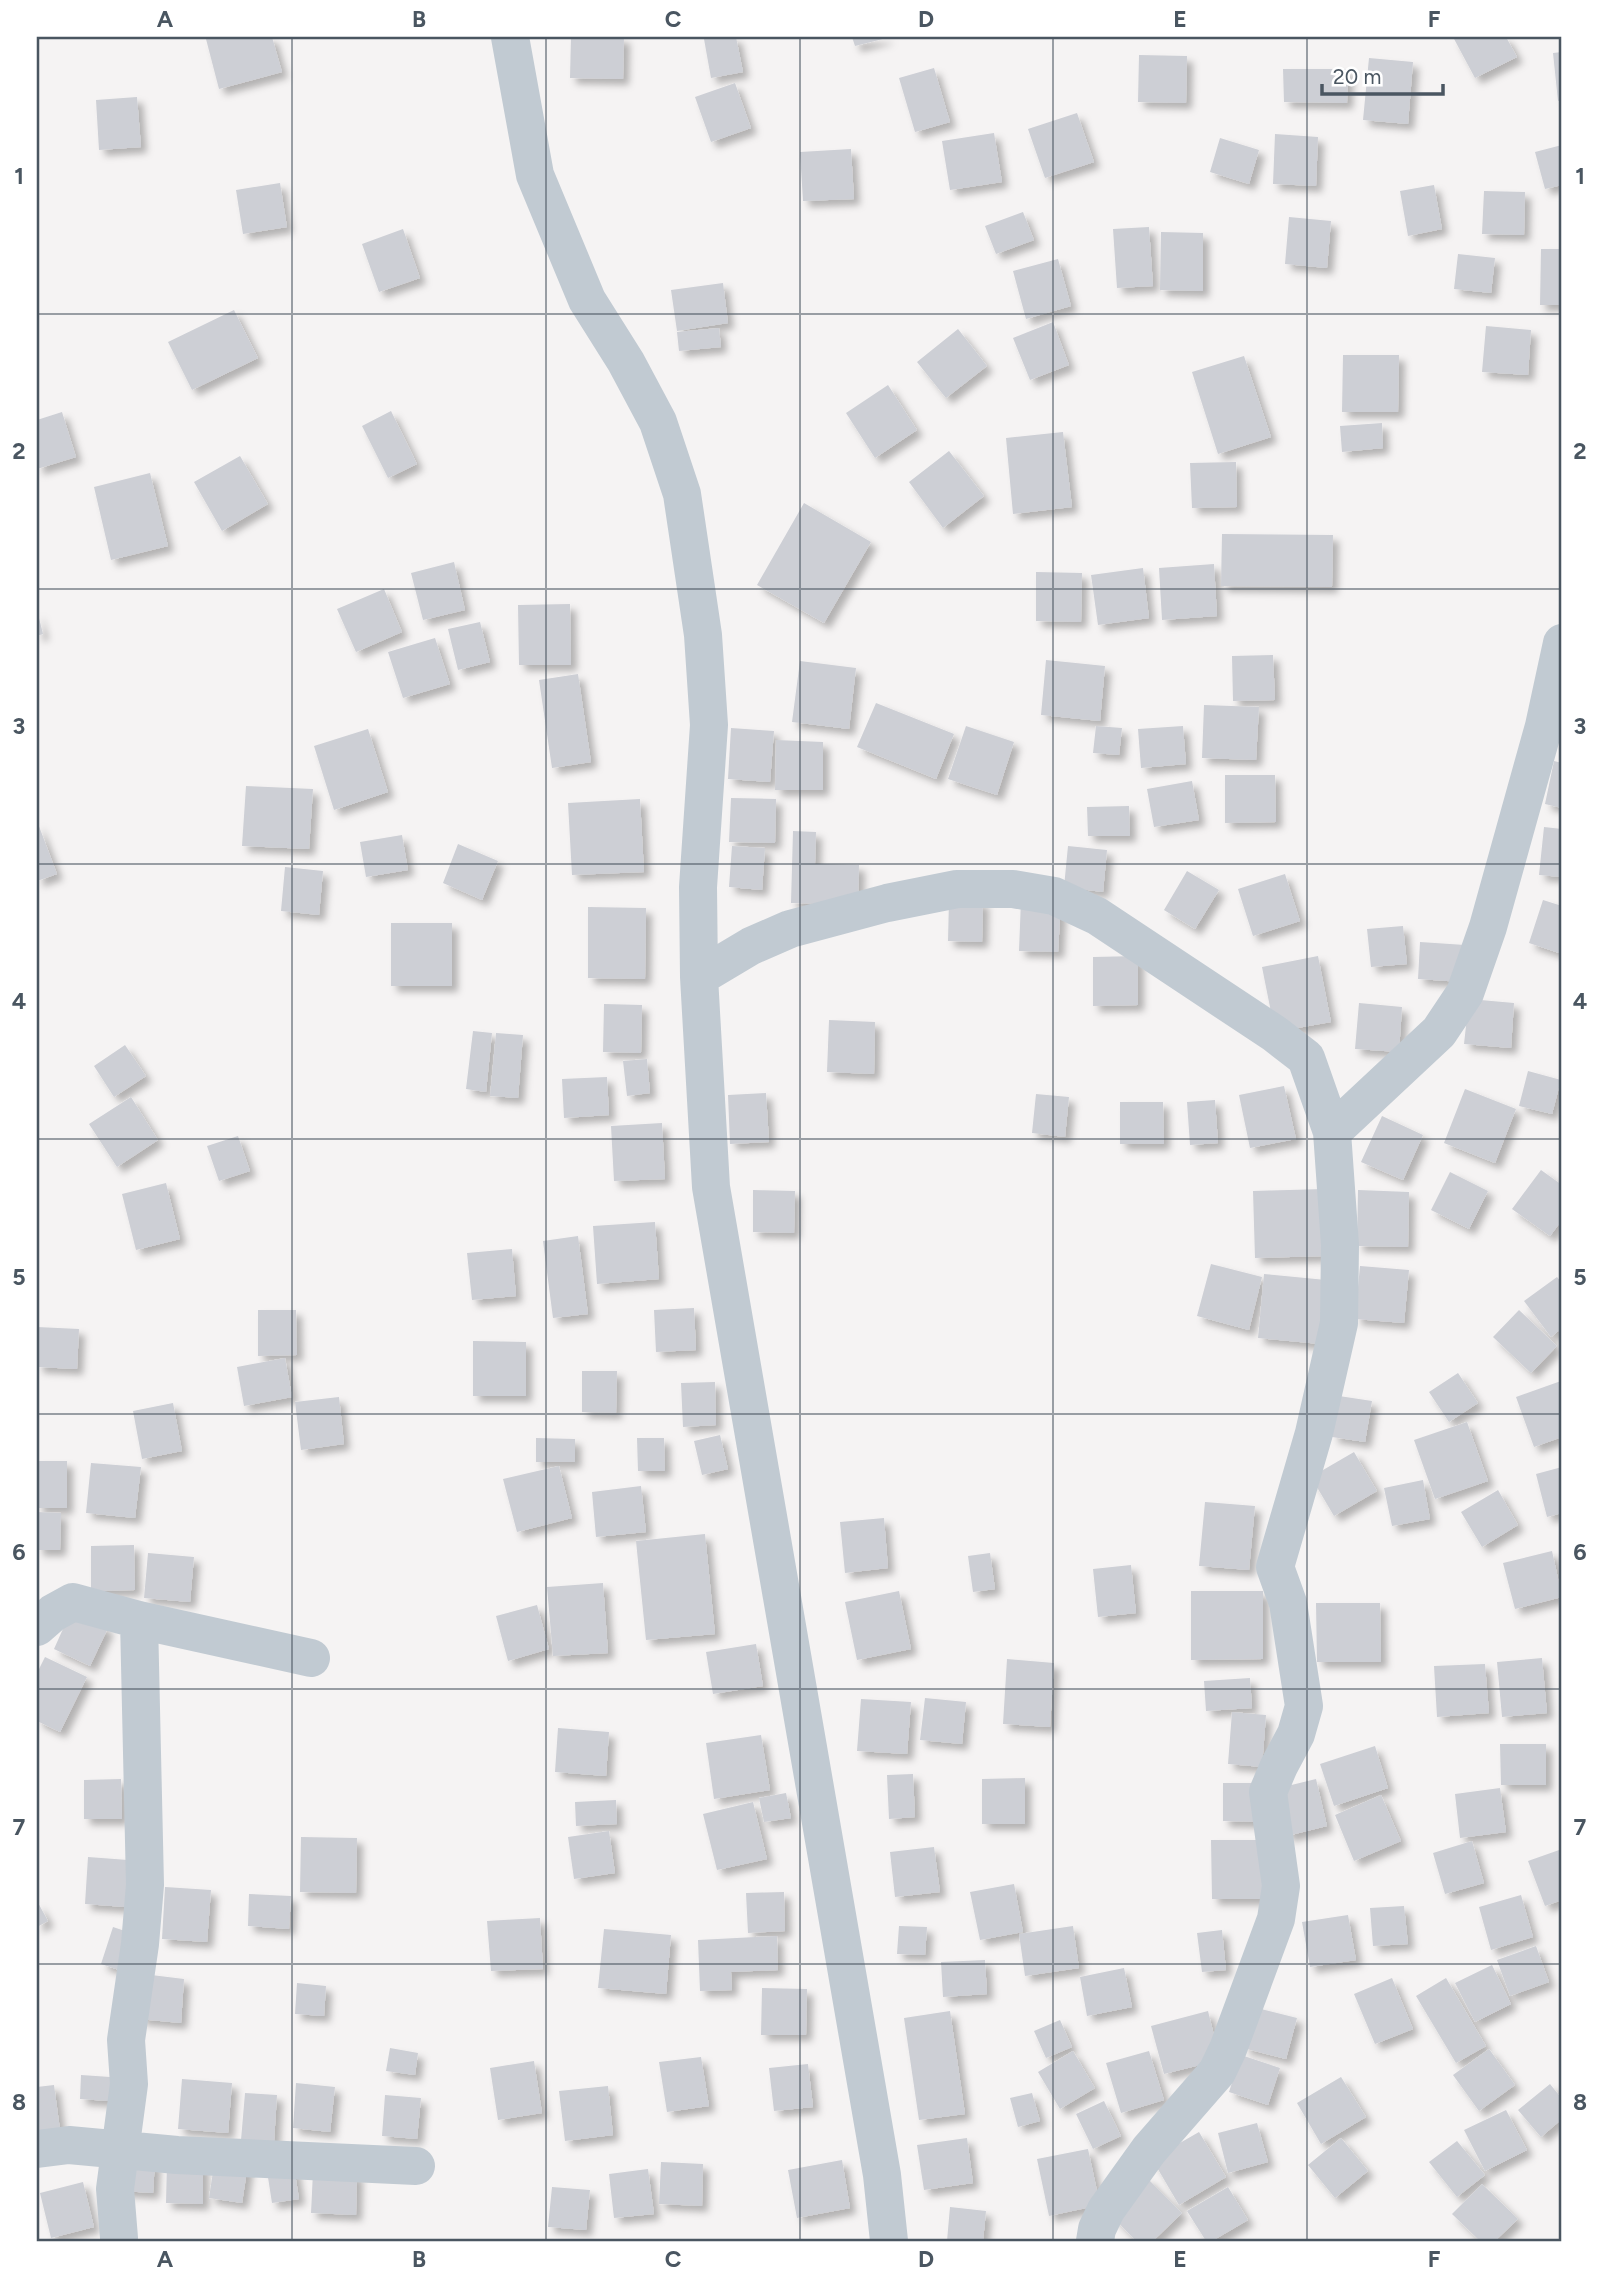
<svg xmlns="http://www.w3.org/2000/svg" width="1599" height="2278" font-family="Figtree,sans-serif">
<style>
.building{fill:#cdcfd5;filter:url(#shadow)}
.lines{fill:none;stroke-linecap:round;stroke-linejoin:round}
.minor{stroke:#c1cad2;stroke-width:38}
.grid{fill:none;stroke:#4a5661;stroke-width:2;stroke-opacity:0.55}
.neatline{fill:none;stroke:#4a5661;stroke-width:2.5}
.grid-label{font-size:23px;text-anchor:middle;font-weight:bold;fill:#4a5661}
</style>
<defs>
<filter id="shadow"><feDropShadow dx="6" dy="6" stdDeviation="3.5" flood-color="#0004"/></filter>
</defs>
<rect width="100%" height="100%" fill="#f5f3f3"/>
<path class="building" d="M217 37H272L282 72 219 89 206 39Z
M571 37H624L623 79 570 78Z
M718 37H736L743 72 711 78 704 39Z
M852 37H887V38L855 46Z
M1453 37H1506L1517 57 1475 78Z
M1562 52V100L1558 101 1553 53Z
M1139 55 1187 56 1186 103 1138 102Z
M1369 58 1413 62 1408 124 1363 120Z
M934 68 950 122 915 132 899 78Z
M1283 69H1348L1347 103 1284 102Z
M735 83 751 128 711 142 695 97Z
M137 97 141 147 99 150 96 100Z
M1077 113 1094 162 1045 178 1028 129Z
M994 133 1002 182 950 190 942 141Z
M1275 134 1318 137 1316 186 1273 184Z
M1220 138 1259 150 1249 184 1210 172Z
M1562 145V185L1545 189 1535 152Z
M851 149 854 199 803 201 800 152Z
M280 183 287 227 243 234 236 190Z
M1434 185 1442 229 1408 236 1400 191Z
M1484 191 1525 192 1524 235 1482 234Z
M1023 212 1034 240 996 254 985 226Z
M1289 217 1331 221 1327 268 1285 264Z
M1149 227 1153 286 1117 288 1113 229Z
M403 229 420 278 379 292 362 244Z
M1161 232 1203 233V291L1160 290Z
M1541 249H1562V305H1540Z
M1458 254 1495 258 1491 293 1454 289Z
M1058 259 1071 306 1026 319 1013 271Z
M723 283 728 323 677 331 671 290Z
M234 310 258 358 192 390 168 342Z
M1053 322 1069 365 1030 380 1013 338Z
M1486 326 1531 330 1528 375 1482 372Z
M719 328 721 347 679 351 677 332Z
M958 329 987 366 946 398 917 362Z
M1343 355H1399L1398 412H1342Z
M1244 356 1271 437 1218 454 1192 372Z
M888 385 917 430 875 458 846 413Z
M391 411 417 464 388 478 362 426Z
M62 412 76 457 37 469V420Z
M1382 423 1383 448 1342 452 1340 426Z
M1063 432 1072 507 1013 514 1006 438Z
M949 451 984 496 943 528 909 482Z
M240 456 268 504 222 531 194 482Z
M1236 462 1237 507 1192 508 1190 463Z
M150 473 168 546 111 560 94 487Z
M804 503 871 542 824 623 757 585Z
M1222 534 1333 535 1332 587 1221 586Z
M454 562 465 610 423 620 411 573Z
M1214 564 1217 616 1162 620 1159 568Z
M1143 568 1149 618 1098 625 1091 575Z
M1036 572 1082 573 1081 622 1036 621Z
M384 589 402 632 356 652 337 609Z
M570 604 571 665H519L518 605Z
M37 610 43 634 37 636Z
M480 622 490 662 458 670 448 629Z
M435 638 450 684 403 698 388 652Z
M1273 655 1275 700 1233 701 1232 656Z
M1046 660 1105 666 1100 721 1041 715Z
M800 661 856 668 849 729 792 722Z
M578 674 591 762 552 768 539 680Z
M876 703 954 734 936 779 857 747Z
M1204 705 1259 707 1256 760 1202 758Z
M966 726 1014 742 997 795 948 779Z
M1096 726 1122 728 1119 755 1093 753Z
M1183 726 1186 764 1141 768 1138 729Z
M731 728 774 731 770 782 728 779Z
M368 729 388 792 334 810 314 746Z
M776 740 823 742V790H775Z
M1554 761 1562 763V808L1545 804Z
M1225 775H1275L1276 822 1225 823Z
M1192 781 1199 820 1154 827 1147 789Z
M246 786 313 789 309 849 242 846Z
M731 798 776 799 775 843 729 842Z
M640 799 644 872 572 875 568 803Z
M1129 806 1130 836H1088L1087 807Z
M37 821 57 874 37 881Z
M1544 827 1562 829V877L1539 875Z
M793 831 816 832 815 864 859 865 858 904 791 903Z
M402 835 408 870 366 877 360 842Z
M458 844 498 861 482 900 443 883Z
M732 846 765 848 762 890 729 887Z
M1068 846 1107 850 1103 892 1064 887Z
M285 867 323 871 319 915 281 911Z
M1187 871 1219 890 1195 929 1164 910Z
M1285 874 1300 921 1253 936 1238 889Z
M949 900 983 901 982 942 948 941Z
M1021 900 1061 902 1058 952 1019 951Z
M1543 900 1562 906V954L1529 943Z
M588 907 646 908 645 979 588 978Z
M391 923H452V986H391Z
M1403 926 1407 964 1371 967 1367 929Z
M1420 942 1465 945 1462 982 1418 979Z
M1138 956V1005L1093 1006V957Z
M1318 956 1331 1022 1275 1032 1262 967Z
M1469 999 1514 1003 1511 1048 1464 1044Z
M1359 1003 1402 1007 1399 1052 1355 1049Z
M604 1004 642 1005 641 1053 603 1052Z
M829 1020 875 1022 874 1074 827 1072Z
M473 1031 492 1033 486 1092 466 1089Z
M496 1033 523 1035 518 1098 490 1096Z
M125 1045 146 1076 114 1097 94 1066Z
M647 1059 650 1093 627 1096 623 1061Z
M1528 1071 1561 1080 1552 1114 1519 1106Z
M607 1077 609 1115 564 1118 562 1079Z
M1284 1086 1296 1139 1250 1148 1239 1095Z
M1465 1089 1516 1109 1495 1163 1444 1143Z
M766 1093 769 1142 730 1144 728 1095Z
M1036 1094 1069 1097 1065 1137 1032 1133Z
M131 1097 158 1140 117 1167 89 1124Z
M1215 1100 1218 1143 1190 1145 1187 1102Z
M1120 1102H1163L1164 1144H1120Z
M1382 1116 1423 1135 1403 1180 1361 1162Z
M662 1123 665 1179 614 1181 611 1126Z
M238 1136 250 1171 219 1181 207 1146Z
M1541 1170 1562 1185V1220L1550 1236 1512 1209Z
M1450 1172 1488 1191 1469 1229 1431 1210Z
M166 1183 180 1239 136 1250 122 1194Z
M1324 1189 1326 1256 1255 1258 1253 1191Z
M753 1190 795 1191 794 1233 753 1232Z
M1358 1190 1409 1192 1408 1247 1357 1246Z
M655 1222 659 1279 597 1284 593 1226Z
M578 1236 588 1314 553 1318 543 1241Z
M512 1249 516 1296 472 1300 467 1253Z
M1211 1264 1262 1277 1249 1330 1197 1316Z
M1360 1266 1409 1270 1404 1323 1355 1319Z
M1264 1274 1326 1280 1320 1344 1258 1338Z
M1557 1277 1562 1283V1328L1551 1337 1524 1301Z
M694 1308 696 1350 656 1352 654 1310Z
M258 1310H296L297 1355 258 1356Z
M1519 1310 1557 1346 1531 1373 1493 1337Z
M37 1327 79 1329 77 1369 37 1367Z
M473 1341 526 1342V1396H473Z
M285 1358 292 1397 244 1406 237 1367Z
M582 1371H617L616 1413 582 1412Z
M1458 1373 1478 1403 1449 1422 1429 1392Z
M1561 1381 1562 1437 1534 1447 1516 1397Z
M715 1382 716 1425 683 1427 681 1383Z
M1339 1396 1372 1401 1365 1442 1332 1437Z
M339 1397 344 1444 301 1450 295 1402Z
M173 1403 182 1451 142 1459 133 1411Z
M1467 1422 1488 1481 1435 1499 1414 1440Z
M720 1435 728 1469 702 1475 694 1441Z
M536 1438 575 1439V1462H536Z
M637 1438H664L665 1471H638Z
M1354 1452 1377 1491 1334 1516 1311 1477Z
M37 1461H67V1508H37Z
M91 1463 141 1467 135 1518 86 1513Z
M559 1466 572 1518 517 1532 503 1479Z
M1562 1467V1513L1547 1517 1536 1474Z
M1423 1480 1430 1519 1392 1526 1384 1488Z
M641 1486 646 1532 596 1537 592 1492Z
M1498 1490 1518 1525 1482 1547 1461 1512Z
M1205 1502 1255 1506 1249 1570 1199 1566Z
M37 1512 61 1513 60 1550H37Z
M884 1518 888 1568 845 1573 840 1522Z
M705 1534 715 1634 646 1640 636 1541Z
M134 1545 135 1590 91 1591V1546Z
M1552 1551 1562 1597 1515 1609 1503 1563Z
M148 1553 194 1557 190 1602 144 1598Z
M990 1553 995 1589 973 1592 968 1556Z
M1131 1565 1136 1613 1098 1617 1093 1569Z
M603 1583 608 1653 553 1656 547 1587Z
M899 1591 911 1649 857 1660 845 1602Z
M1191 1591H1263V1659L1191 1660Z
M1316 1603H1380L1381 1662H1317Z
M537 1605 549 1649 508 1661 496 1616Z
M71 1611 108 1628 90 1666 54 1649Z
M756 1644 763 1686 713 1694 706 1652Z
M45 1657 87 1677 60 1732 37 1721V1673Z
M1542 1658 1547 1713 1502 1717 1497 1662Z
M1007 1659 1054 1663 1050 1727 1003 1724Z
M1485 1664 1489 1713 1437 1717 1434 1666Z
M1250 1678 1252 1708 1206 1711 1204 1681Z
M925 1698 966 1702 962 1744 920 1740Z
M861 1699 911 1702 907 1754 857 1751Z
M1232 1712 1266 1715 1262 1767 1228 1764Z
M558 1728 609 1732 606 1776 555 1772Z
M761 1735 770 1790 714 1799 706 1743Z
M1500 1744H1546V1785H1501Z
M1375 1746 1388 1788 1334 1806 1320 1764Z
M913 1774 915 1817 889 1819 887 1775Z
M1025 1778V1824H982V1779Z
M121 1779 122 1819H84V1780Z
M1316 1779 1327 1826 1287 1836 1275 1789Z
M1223 1783H1263V1822L1223 1821Z
M1500 1788 1506 1832 1460 1838 1455 1794Z
M786 1793 791 1818 764 1822 759 1798Z
M1381 1795 1401 1841 1354 1861 1335 1815Z
M616 1800 617 1824 576 1826 575 1802Z
M753 1802 767 1859 717 1870 703 1814Z
M609 1831 615 1873 574 1879 568 1837Z
M301 1837 357 1838 356 1893 300 1892Z
M1211 1840H1266V1899H1212Z
M1472 1841 1484 1883 1445 1894 1433 1853Z
M934 1847 940 1892 895 1897 890 1852Z
M1562 1849V1900L1545 1906 1528 1861Z
M88 1857 128 1860 125 1907 85 1904Z
M1014 1884 1023 1932 980 1940 970 1892Z
M165 1887 211 1890 207 1942 162 1939Z
M784 1892 785 1931 748 1933 746 1893Z
M249 1894 291 1896 289 1929 248 1926Z
M1521 1895 1533 1937 1491 1950 1479 1907Z
M37 1901 48 1921 37 1927Z
M1404 1906 1408 1944 1373 1946 1370 1908Z
M1348 1915 1356 1960 1310 1967 1302 1922Z
M540 1918 543 1969 491 1971 487 1921Z
M899 1926 927 1927 925 1955 897 1954Z
M1073 1926 1079 1968 1025 1976 1019 1934Z
M113 1927 137 1935 125 1972 101 1964Z
M604 1929 671 1935 666 1994 598 1988Z
M1222 1930 1226 1970 1202 1972 1197 1933Z
M777 1936 778 1970 731 1972 732 1990 700 1991 698 1940Z
M1536 1946 1549 1982 1510 1996 1497 1960Z
M985 1960 987 1994 943 1997 941 1962Z
M1492 1965 1511 2004 1475 2022 1455 1983Z
M1124 1968 1132 2007 1087 2016 1080 1977Z
M143 1974 184 1979 181 2023 139 2019Z
M1392 1978 1413 2029 1375 2044 1354 1994Z
M1446 1978 1486 2046 1456 2063 1416 1996Z
M297 1983 326 1986 324 2016 295 2014Z
M762 1988 807 1989 806 2035H761Z
M1253 2007 1297 2018 1286 2059 1243 2048Z
M950 2011 965 2114 919 2120 904 2018Z
M1208 2011 1220 2060 1164 2074 1151 2026Z
M1060 2020 1072 2047 1046 2058 1034 2031Z
M390 2048 418 2053 415 2075 386 2071Z
M1489 2049 1515 2085 1479 2111 1453 2075Z
M1073 2051 1095 2088 1060 2109 1038 2072Z
M1149 2051 1164 2100 1121 2113 1106 2063Z
M1241 2055 1280 2068 1268 2105 1229 2092Z
M701 2057 709 2106 667 2112 659 2062Z
M534 2061 542 2113 498 2120 490 2068Z
M808 2064 813 2107 774 2111 769 2068Z
M81 2075 125 2078 123 2102 80 2099Z
M1341 2077 1366 2117 1321 2144 1297 2103Z
M182 2079 232 2083 228 2133 178 2129Z
M296 2083 335 2087 330 2132 293 2128Z
M1550 2084 1562 2099V2119L1541 2137 1518 2110Z
M54 2085 60 2130 37 2133V2087Z
M608 2086 613 2135 565 2141 559 2091Z
M245 2093 277 2095 274 2142 241 2140Z
M1032 2093 1040 2121 1018 2127 1010 2098Z
M385 2095 421 2098 417 2139 382 2136Z
M1104 2101 1121 2136 1093 2149 1076 2114Z
M1506 2110 1527 2150 1485 2171 1464 2130Z
M1257 2123 1268 2162 1228 2173 1218 2133Z
M1199 2132 1226 2177 1179 2205 1152 2159Z
M967 2138 973 2183 924 2190 917 2145Z
M1341 2138 1368 2171 1335 2198 1308 2165Z
M1457 2141 1485 2175 1457 2197 1429 2162Z
M1088 2149 1100 2205 1049 2216 1037 2159Z
M215 2158 248 2164 242 2203 209 2198Z
M123 2160 155 2161 153 2193 122 2191Z
M842 2160 850 2208 797 2218 788 2170Z
M167 2161 203 2163V2204L166 2203Z
M661 2162 703 2164 702 2206 659 2204Z
M294 2167 299 2199 272 2203 267 2171Z
M648 2169 654 2214 614 2218 609 2174Z
M313 2172 357 2173 356 2215 311 2213Z
M1146 2177 1182 2213 1153 2241H1136L1109 2213Z
M83 2182 94 2227 51 2238 40 2193Z
M1482 2184 1518 2219 1495 2241H1480L1452 2214Z
M552 2187 590 2190 586 2230 548 2227Z
M1228 2187 1248 2220 1212 2241H1206L1187 2211Z
M950 2207 986 2211 983 2241H947Z"/>
<g class="lines">
<path class="minor" d="M510 37 535 175 587 300 626 362 658 422 682 494 703 635 709 725 698 887 699 977 711 1187 882 2175 889 2241
M699 977 751 946 790 929 887 903 957 889H1013L1054 896 1097 916 1275 1034 1306 1058 1332 1132 1340 1245 1339 1323 1314 1433 1275 1567 1288 1603 1304 1706 1296 1734 1279 1766 1268 1792 1281 1886 1276 1919 1228 2049 1217 2072 1149 2150 1106 2210 1097 2229 1095 2241
M1332 1132 1439 1032 1465 993 1488 927 1544 726 1562 643
M37 1627 53 1613 73 1602 139 1620 311 1658
M37 2149 69 2145 177 2155 416 2166
M119 2238 115 2189 129 2084 126 2040 140 1944 145 1885 139 1620"/>
</g>
<path class="grid" d="M292 37V2241M546 37V2241M800 37V2241M1053 37V2241M1307 37V2241M37 314H1562M37 589H1562M37 864H1562M37 1139H1562M37 1414H1562M37 1689H1562M37 1964H1562"/>
<rect width="1599" height="2278" fill="none" stroke="#ffffff" stroke-width="77"/>
<path d="M1322 84v10h121v-10" fill="none" stroke="#4a5661" stroke-width="3.5"/>
<text x="1333" y="84" font-size="21" fill="#4a5661" stroke="#ffffff" stroke-width="5" paint-order="stroke">20 m</text>
<rect x="38" y="38" width="1522" height="2202" class="neatline"/>
<g class="grid-label">
<text x="165" y="27">A</text>
<text x="419" y="27">B</text>
<text x="673" y="27">C</text>
<text x="926" y="27">D</text>
<text x="1180" y="27">E</text>
<text x="1434" y="27">F</text>
<text x="19" y="184">1</text>
<text x="1580" y="184">1</text>
<text x="19" y="459">2</text>
<text x="1580" y="459">2</text>
<text x="19" y="734">3</text>
<text x="1580" y="734">3</text>
<text x="19" y="1009">4</text>
<text x="1580" y="1009">4</text>
<text x="19" y="1285">5</text>
<text x="1580" y="1285">5</text>
<text x="19" y="1560">6</text>
<text x="1580" y="1560">6</text>
<text x="19" y="1835">7</text>
<text x="1580" y="1835">7</text>
<text x="19" y="2110">8</text>
<text x="1580" y="2110">8</text>
<text x="165" y="2267">A</text>
<text x="419" y="2267">B</text>
<text x="673" y="2267">C</text>
<text x="926" y="2267">D</text>
<text x="1180" y="2267">E</text>
<text x="1434" y="2267">F</text>
</g>
</svg>
